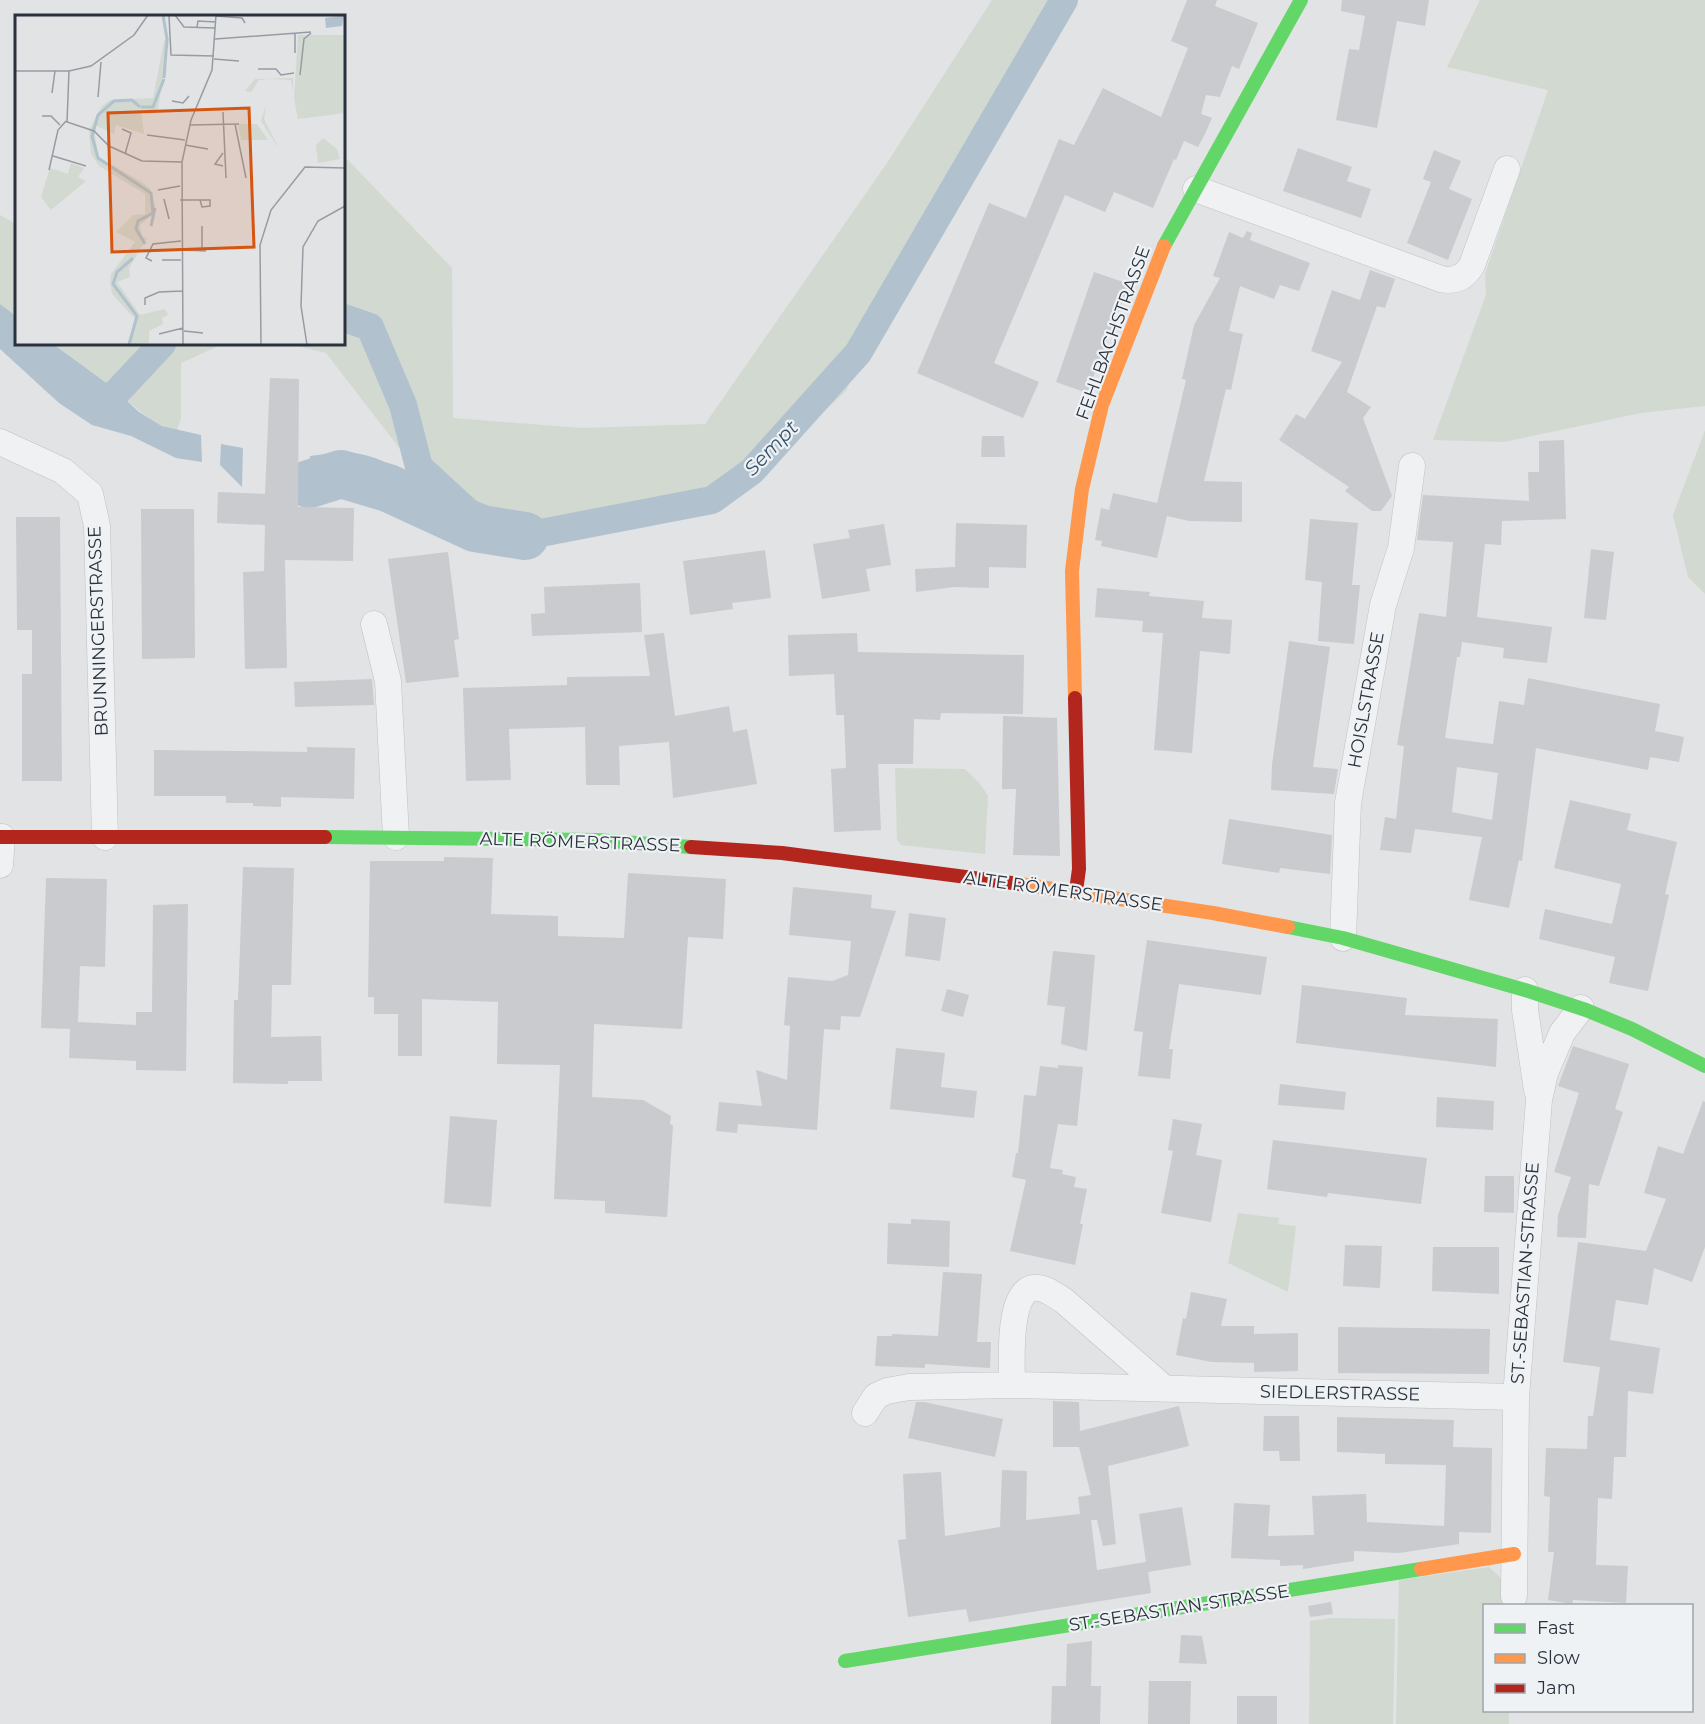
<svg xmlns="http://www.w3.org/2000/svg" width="1705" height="1724" font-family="Montserrat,sans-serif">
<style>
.green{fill:#d2d9d1}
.water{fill:#b1c2ce}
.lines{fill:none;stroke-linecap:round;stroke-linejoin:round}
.canal{stroke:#b1c2ce;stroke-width:28}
.river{stroke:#b1c2ce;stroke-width:48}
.building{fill:#c9cbce;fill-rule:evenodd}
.street-casing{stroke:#bfc1c3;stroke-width:27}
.street{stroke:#f0f1f3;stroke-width:26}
.fast{stroke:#63d668;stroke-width:14}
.slow{stroke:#ff974d;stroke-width:14}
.jam{stroke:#b3261e;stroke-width:14}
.labels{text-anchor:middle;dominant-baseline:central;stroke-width:4.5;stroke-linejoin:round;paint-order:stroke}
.street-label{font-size:18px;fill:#2a323d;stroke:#eff2f5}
.water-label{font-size:20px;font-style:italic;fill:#37546d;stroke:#eff2f5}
.inset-river{fill:none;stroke:#b1c2ce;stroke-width:3}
.inset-road{fill:none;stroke:#989ca2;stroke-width:1.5}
.view{fill:#d55511;fill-opacity:0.15;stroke:#d55511;stroke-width:3}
.inset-edge{fill:none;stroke:#2a323d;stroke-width:3}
</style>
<rect width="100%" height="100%" fill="#e1e3e5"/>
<path class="green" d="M992 0H1052L901 258 846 391 752 479 529 545 464 540 407 458 326 353 289 344H344V156L452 268 453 418 582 428 705 424 887 163Z
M1480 0H1705V406L1641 413 1504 442 1433 440 1486 295 1485 274 1548 90 1447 67Z
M0 215 16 224V316L0 304Z
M53 344H231L219 346 181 363V419L177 430C149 424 133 404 111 386 92 372 72 358 53 344Z
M1705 430V594L1688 577 1673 515Z
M895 768 965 769 981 785 988 796 985 854 901 845 897 839Z
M1238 1213 1279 1218 1278 1224 1296 1226 1288 1292 1228 1263Z
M1489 1567 1508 1585V1605L1484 1606V1710L1509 1711V1724H1396L1399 1580Z
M1332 1618 1395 1619 1393 1724H1309L1310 1621Z"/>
<path class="water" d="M0 304 16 316V344H53L112 387 139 412 162 426 201 435 202 462 176 458 131 436 92 425 59 403 0 349Z
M221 444 243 448 242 487 220 465Z
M342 452C398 454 423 492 464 524L437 526 383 502 359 496 333 499 323 504 308 505 310 456Z"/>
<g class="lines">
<path class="canal" d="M344 318 370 327 403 405 419 467 469 513 525 536 712 500 752 471 858 353 1064 0
M87 401 97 408 117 392 162 344"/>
<path class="river" d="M309 484 341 474 388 488 475 528 525 536"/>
</g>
<path class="building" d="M1187 0H1217L1215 6 1258 23 1239 69 1232 66 1220 97 1206 95 1201 114 1212 118 1205 134 1198 147 1184 141 1176 160 1174 159 1153 208 1114 192 1105 212 1065 195 994 363 1039 382 1023 418 917 373 989 203 1026 218 1059 139 1074 145 1103 88 1161 117 1188 48 1171 41Z
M1342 0H1429L1425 26 1397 21 1377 128 1336 120 1349 49 1359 50 1365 16 1341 11Z
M1298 148 1352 167 1347 181 1371 189 1361 218 1283 191Z
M1434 150 1461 161 1449 189 1472 199 1448 260 1407 243 1431 182 1423 179Z
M1247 231 1252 233 1250 240 1310 263 1299 291 1280 285 1274 299 1240 286 1229 331 1243 334 1231 390 1226 389 1204 481 1242 482V522L1189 521 1167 516 1157 558 1101 546 1102 541 1095 540 1101 508 1109 510 1113 493 1157 503 1186 380 1182 379 1194 325 1220 278 1213 276 1229 232 1243 238Z
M1370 270 1395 279 1385 308 1377 306 1347 392 1371 407 1363 418 1392 496 1381 511H1372L1345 491 1349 487 1279 440 1296 414 1305 419 1342 362 1311 351 1332 290 1360 300Z
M1094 272 1129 284 1087 393 1056 382Z
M270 378 299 379 298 507 354 508 353 561 285 560 287 668 245 669 243 572 264 571 265 525 217 523 218 492 265 494Z
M982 436H1004L1005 457H981Z
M1564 440 1566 519 1502 521 1501 545 1485 544 1477 617 1552 627 1547 663 1503 658 1504 648 1462 642 1460 657H1457L1445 738 1493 744 1499 701 1524 705 1528 678 1660 704 1655 731 1684 737 1679 762 1650 757 1648 770 1536 748 1522 861 1519 860 1509 908 1469 900 1482 837 1415 829 1411 853 1380 850 1385 817 1396 819 1404 746 1397 745 1419 613 1446 617 1453 542 1417 540 1423 495 1529 501 1528 472H1539V441ZM1457 767 1498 773 1492 820 1452 812Z
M141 509H194L195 658 142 659Z
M16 517H60L62 781H22V674H32V630H17Z
M1310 519 1358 523 1352 585H1360L1354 644 1318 641 1322 582 1305 580Z
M956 523 1027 525 1026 568 989 567V588L954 587 916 592 915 569 955 567Z
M884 524 891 565 866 569 870 591 822 599 813 544 850 538 848 530Z
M1591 549 1614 552 1606 620 1584 618Z
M765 550 771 598 732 603 733 609 690 615 683 561Z
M448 552 459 639 454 640 459 677 406 683 388 559Z
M640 583 642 632 532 636 531 614 545 613 544 587Z
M1097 588 1150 592 1149 596 1204 601 1202 618 1232 620 1230 654 1200 651 1192 753 1154 750 1163 633 1142 632 1143 621 1095 617Z
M664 633 675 716 729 706 733 732 747 729 757 784 673 798 669 742 619 746 620 785H586L585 727 509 729 511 780 466 781 463 688 567 685V677L650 676 644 635Z
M857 633 858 652 1024 655 1023 714 941 713 940 720 914 719 913 764H878L881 830 834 832 831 769 846 768 844 715H836L834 674 789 676 788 635Z
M1289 641 1330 647 1313 767 1338 769 1334 794 1271 790 1272 765Z
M372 679 374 705 295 707 294 682Z
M1003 716 1057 718 1060 856 1013 855 1016 789H1002Z
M307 747 355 748 354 799 281 797V807L253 806V803H226V796H154V750L307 752Z
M1570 800 1631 814 1627 830 1677 842 1665 894 1669 895 1648 991 1609 983 1615 957 1539 939 1545 909 1612 924 1621 884 1554 868Z
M1229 819 1332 835 1330 874 1280 868 1279 873 1222 864Z
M444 857 493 858 491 914 558 916V936L624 938 628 873 726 879 723 939 688 937 682 1029 594 1024 592 1097 643 1100 671 1116 670 1124 673 1125 667 1217 605 1213V1201L554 1199 560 1065 497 1064 498 1002 422 999V1056H398V1014H374V997H368L370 861H444Z
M243 867 294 868 291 985H272L271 1037 321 1036 322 1081H288V1084L233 1083 234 1000H238Z
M46 878 107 879 105 967 80 966 78 1022 136 1025V1012H152L153 905 188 904 186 1071 136 1070V1061L69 1058 70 1029 41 1028Z
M793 887 872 895 871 908 896 911 860 1017 841 1016 840 1030 824 1029 817 1130 738 1124 737 1133 716 1131 719 1102 762 1106 756 1070 787 1080 790 1026 784 1025 788 977 832 981 848 975 851 941 789 935Z
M909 913 946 918 940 961 905 956Z
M1147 940 1267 957 1261 995 1179 984 1169 1049H1173L1170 1079 1138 1076 1143 1032 1134 1031Z
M1053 951 1095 955 1087 1051 1061 1044 1065 1007 1047 1005Z
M1302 985 1407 998 1405 1015 1498 1019 1496 1067 1296 1043Z
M947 989 969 995 963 1017 941 1011Z
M1573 1046 1629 1064 1615 1109 1623 1112 1599 1186 1589 1184 1586 1238 1557 1237 1558 1215 1571 1177 1554 1172 1579 1093 1558 1086Z
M896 1048 945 1053 941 1087 977 1091 974 1118 890 1109Z
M1058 1065 1083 1067 1077 1126 1058 1124 1050 1168 1063 1170 1062 1174 1076 1177 1074 1187 1087 1189 1080 1224H1083L1075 1265 1010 1251 1026 1180 1012 1177 1016 1153H1018L1024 1095 1036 1096 1040 1066 1058 1068Z
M1280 1084 1346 1092 1344 1110 1278 1105Z
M1437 1097 1494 1101 1493 1130 1436 1127Z
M1703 1101 1705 1102V1247L1692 1282 1654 1268 1648 1305 1616 1300 1610 1340 1660 1348 1653 1394 1628 1391 1626 1457H1614L1612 1499 1598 1498 1596 1565 1628 1566 1626 1603 1573 1600 1572 1604 1548 1600 1554 1552H1548L1550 1497 1544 1496 1546 1448 1587 1449 1588 1416H1593L1600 1367 1563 1362 1578 1242 1646 1251 1666 1199 1644 1193 1658 1146 1683 1154Z
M450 1116 497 1120 491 1207 444 1203Z
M1173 1119 1202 1124 1196 1155 1222 1160 1211 1222 1161 1213 1173 1151 1168 1150Z
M1273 1140 1427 1158 1421 1204 1328 1193 1327 1197 1267 1189Z
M1485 1176H1514V1213L1484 1212Z
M911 1219 950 1221 949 1267 887 1264 888 1223 911 1224Z
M1345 1245 1382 1246 1380 1288 1343 1286Z
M1433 1247H1499V1294L1432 1291Z
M943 1272 982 1274 977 1342H991L990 1368 925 1364V1368L875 1366 877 1336H892V1334L938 1336Z
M1191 1292 1227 1299 1221 1326H1254V1334L1298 1333V1371L1254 1372V1363L1212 1362 1176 1355 1183 1318 1186 1319Z
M1338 1327 1490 1329 1489 1374 1338 1373Z
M1053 1401 1079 1402 1080 1431 1179 1406 1189 1446 1108 1466 1116 1544 1103 1546 1097 1520H1091L1097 1570 1146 1562 1139 1514 1182 1507 1191 1565 1148 1572 1147 1564 1151 1593 969 1622 966 1609 908 1617 898 1540 906 1539 903 1474 941 1472 945 1536 1000 1527 1002 1470 1027 1471 1026 1520 1080 1514 1078 1497 1091 1495 1079 1447H1053Z
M916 1402H924L1003 1419 995 1457 908 1438Z
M1264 1416H1299L1300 1461H1280L1279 1451H1263Z
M1337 1417 1454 1420 1453 1447 1492 1448 1491 1533 1459 1532V1544L1399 1553 1354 1551V1561L1303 1569V1565L1280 1566V1560L1231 1558 1234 1503 1270 1505 1268 1536 1314 1535 1312 1496 1366 1494 1367 1522 1444 1526 1446 1465 1385 1464V1454L1337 1452Z
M1331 1602 1333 1614 1310 1617 1308 1606Z
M1181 1635 1202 1636 1207 1664 1179 1663Z
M1092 1641 1091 1686H1101L1100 1724H1051L1052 1686H1066L1067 1644Z
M1149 1681H1191L1190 1724H1148Z
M1237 1696H1277V1724H1237Z"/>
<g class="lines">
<g class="street-casing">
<path id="street" d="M1196 189 1441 279C1455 282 1465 277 1472 265L1507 169
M0 442 63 471 90 494 97 526 105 837
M374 624 388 681 396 837
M0 865 2 837
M1343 938 1348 803 1383 605 1401 548 1412 466
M1525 990V1010L1537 1090
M1012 1385C1012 1365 1007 1293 1033 1288 1044 1286 1054 1295 1063 1300L1164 1388
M865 1413 876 1396 887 1391 909 1387 1012 1385 1516 1397
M1514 1596 1516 1397 1539 1100 1545 1073 1562 1033 1581 1008"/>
</g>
<use href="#street" class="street"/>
<path class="fast" d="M1164 246 1301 0
M325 837 596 840 691 847
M1288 927 1343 938 1525 990 1586 1010 1632 1029 1705 1066
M845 1661 1421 1569"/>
<path class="slow" d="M1075 698 1072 571 1082 489 1102 405 1164 246
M1020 884 1213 913 1288 927
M1421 1569 1514 1554"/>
<path class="jam" d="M1075 698 1079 869 1076 891
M0 837H325
M691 847 782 853 1020 884"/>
</g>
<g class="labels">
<g class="street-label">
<text transform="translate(1113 333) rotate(-70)">FEHLBACHSTRASSE</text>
<text transform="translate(98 631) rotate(-92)">BRUNNINGERSTRASSE</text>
<text transform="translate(1366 700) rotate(-80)">HOISLSTRASSE</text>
<text transform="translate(580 842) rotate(2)">ALTE RÖMERSTRASSE</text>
<text transform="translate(1063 891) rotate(8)">ALTE RÖMERSTRASSE</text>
<text transform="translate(1525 1273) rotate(-86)">ST.-SEBASTIAN-STRASSE</text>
<text transform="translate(1340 1393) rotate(1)">SIEDLERSTRASSE</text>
<text transform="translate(1179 1608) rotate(-9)">ST.-SEBASTIAN-STRASSE</text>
</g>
<g class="water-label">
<text transform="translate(771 448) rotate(-46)">Sempt</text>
</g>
</g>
<g transform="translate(15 15)">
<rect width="330" height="330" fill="#e1e3e5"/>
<path d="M283 20H330V98L283 104 279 83ZM154 23 143 94 135 99 126 96 129 119 101 110 99 119 80 110 79 113 83 142 127 167 135 174 141 193 140 198 125 210 127 221 132 223 114 253 115 262 102 267 125 300 150 294 153 300 147 303 148 309 134 316V328L112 330 120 304 97 279 95 267 96 259 120 227 101 217 118 200 130 199V179L84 151 76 139 74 115 87 91 95 85 138 83 149 26ZM278 63V77L276 65 254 64 244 65 236 77 230 76 240 64ZM251 90 249 104 264 134 246 106ZM242 109 253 125H226L223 109ZM308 123 322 134 325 144 303 148 301 130ZM56 148 69 153 63 162 71 166 36 195 26 182 35 153 53 159Z" fill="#d2d9d1"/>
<path d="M329 0 327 11 311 13 310 3Z" fill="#b1c2ce"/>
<path class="inset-river" d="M148 0 152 24 149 63M125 92 117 85 99 86 83 100 77 121 83 143 136 178 138 198 123 206 121 214 130 229M126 92H138L149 64M136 211 140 193M114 330 122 301 98 269 102 257 118 243"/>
<path class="inset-road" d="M160 0 169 12 200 13M154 1 156 40 199 41M201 1 227 3 230 8M182 12 183 6 201 7M200 24 296 17M280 38V19M199 44 224 46M243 54H261L266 60 279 58M0 56H54L76 51 119 20 133 0M54 56 52 107 79 116 94 131 127 146 167 147M285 60 289 24 296 18M37 78 40 56M83 82 86 47M157 86 168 88 174 81M208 97 211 163M27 101H36L45 110M220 109 231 163M175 110 224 109M107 114 116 118 110 139M132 120 170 125M170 130 193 134M208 138 200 149 208 151M38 141 71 151M34 155 43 115 51 106M143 175 165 171M149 184 154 204M165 185H195V191L187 192 185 185M187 211V235M168 235 191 236M147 245H166M137 246 131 243 138 229 166 226M130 290V283L144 277 167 276M169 316 188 318M144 319 168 313M168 330 167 147 176 105 197 55 201 0M246 330 245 230 256 195 290 152 330 153M292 330 286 291 288 232 303 206 330 191"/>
<path class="view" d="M234 93 239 232 97 237 93 98Z"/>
<rect width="330" height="330" class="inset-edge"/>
</g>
<rect x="1483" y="1604" width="210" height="108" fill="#eff2f5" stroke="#a0a5ab" stroke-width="1.5"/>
<rect x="1495" y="1624" width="30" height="9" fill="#63d668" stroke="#a0a5ab" stroke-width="1.5"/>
<text x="1537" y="1634" font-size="18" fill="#2a323d">Fast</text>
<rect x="1495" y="1654" width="30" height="9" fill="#ff974d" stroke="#a0a5ab" stroke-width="1.5"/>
<text x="1537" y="1664" font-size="18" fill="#2a323d">Slow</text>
<rect x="1495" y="1684" width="30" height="9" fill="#b3261e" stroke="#a0a5ab" stroke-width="1.5"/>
<text x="1537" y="1694" font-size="18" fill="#2a323d">Jam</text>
</svg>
